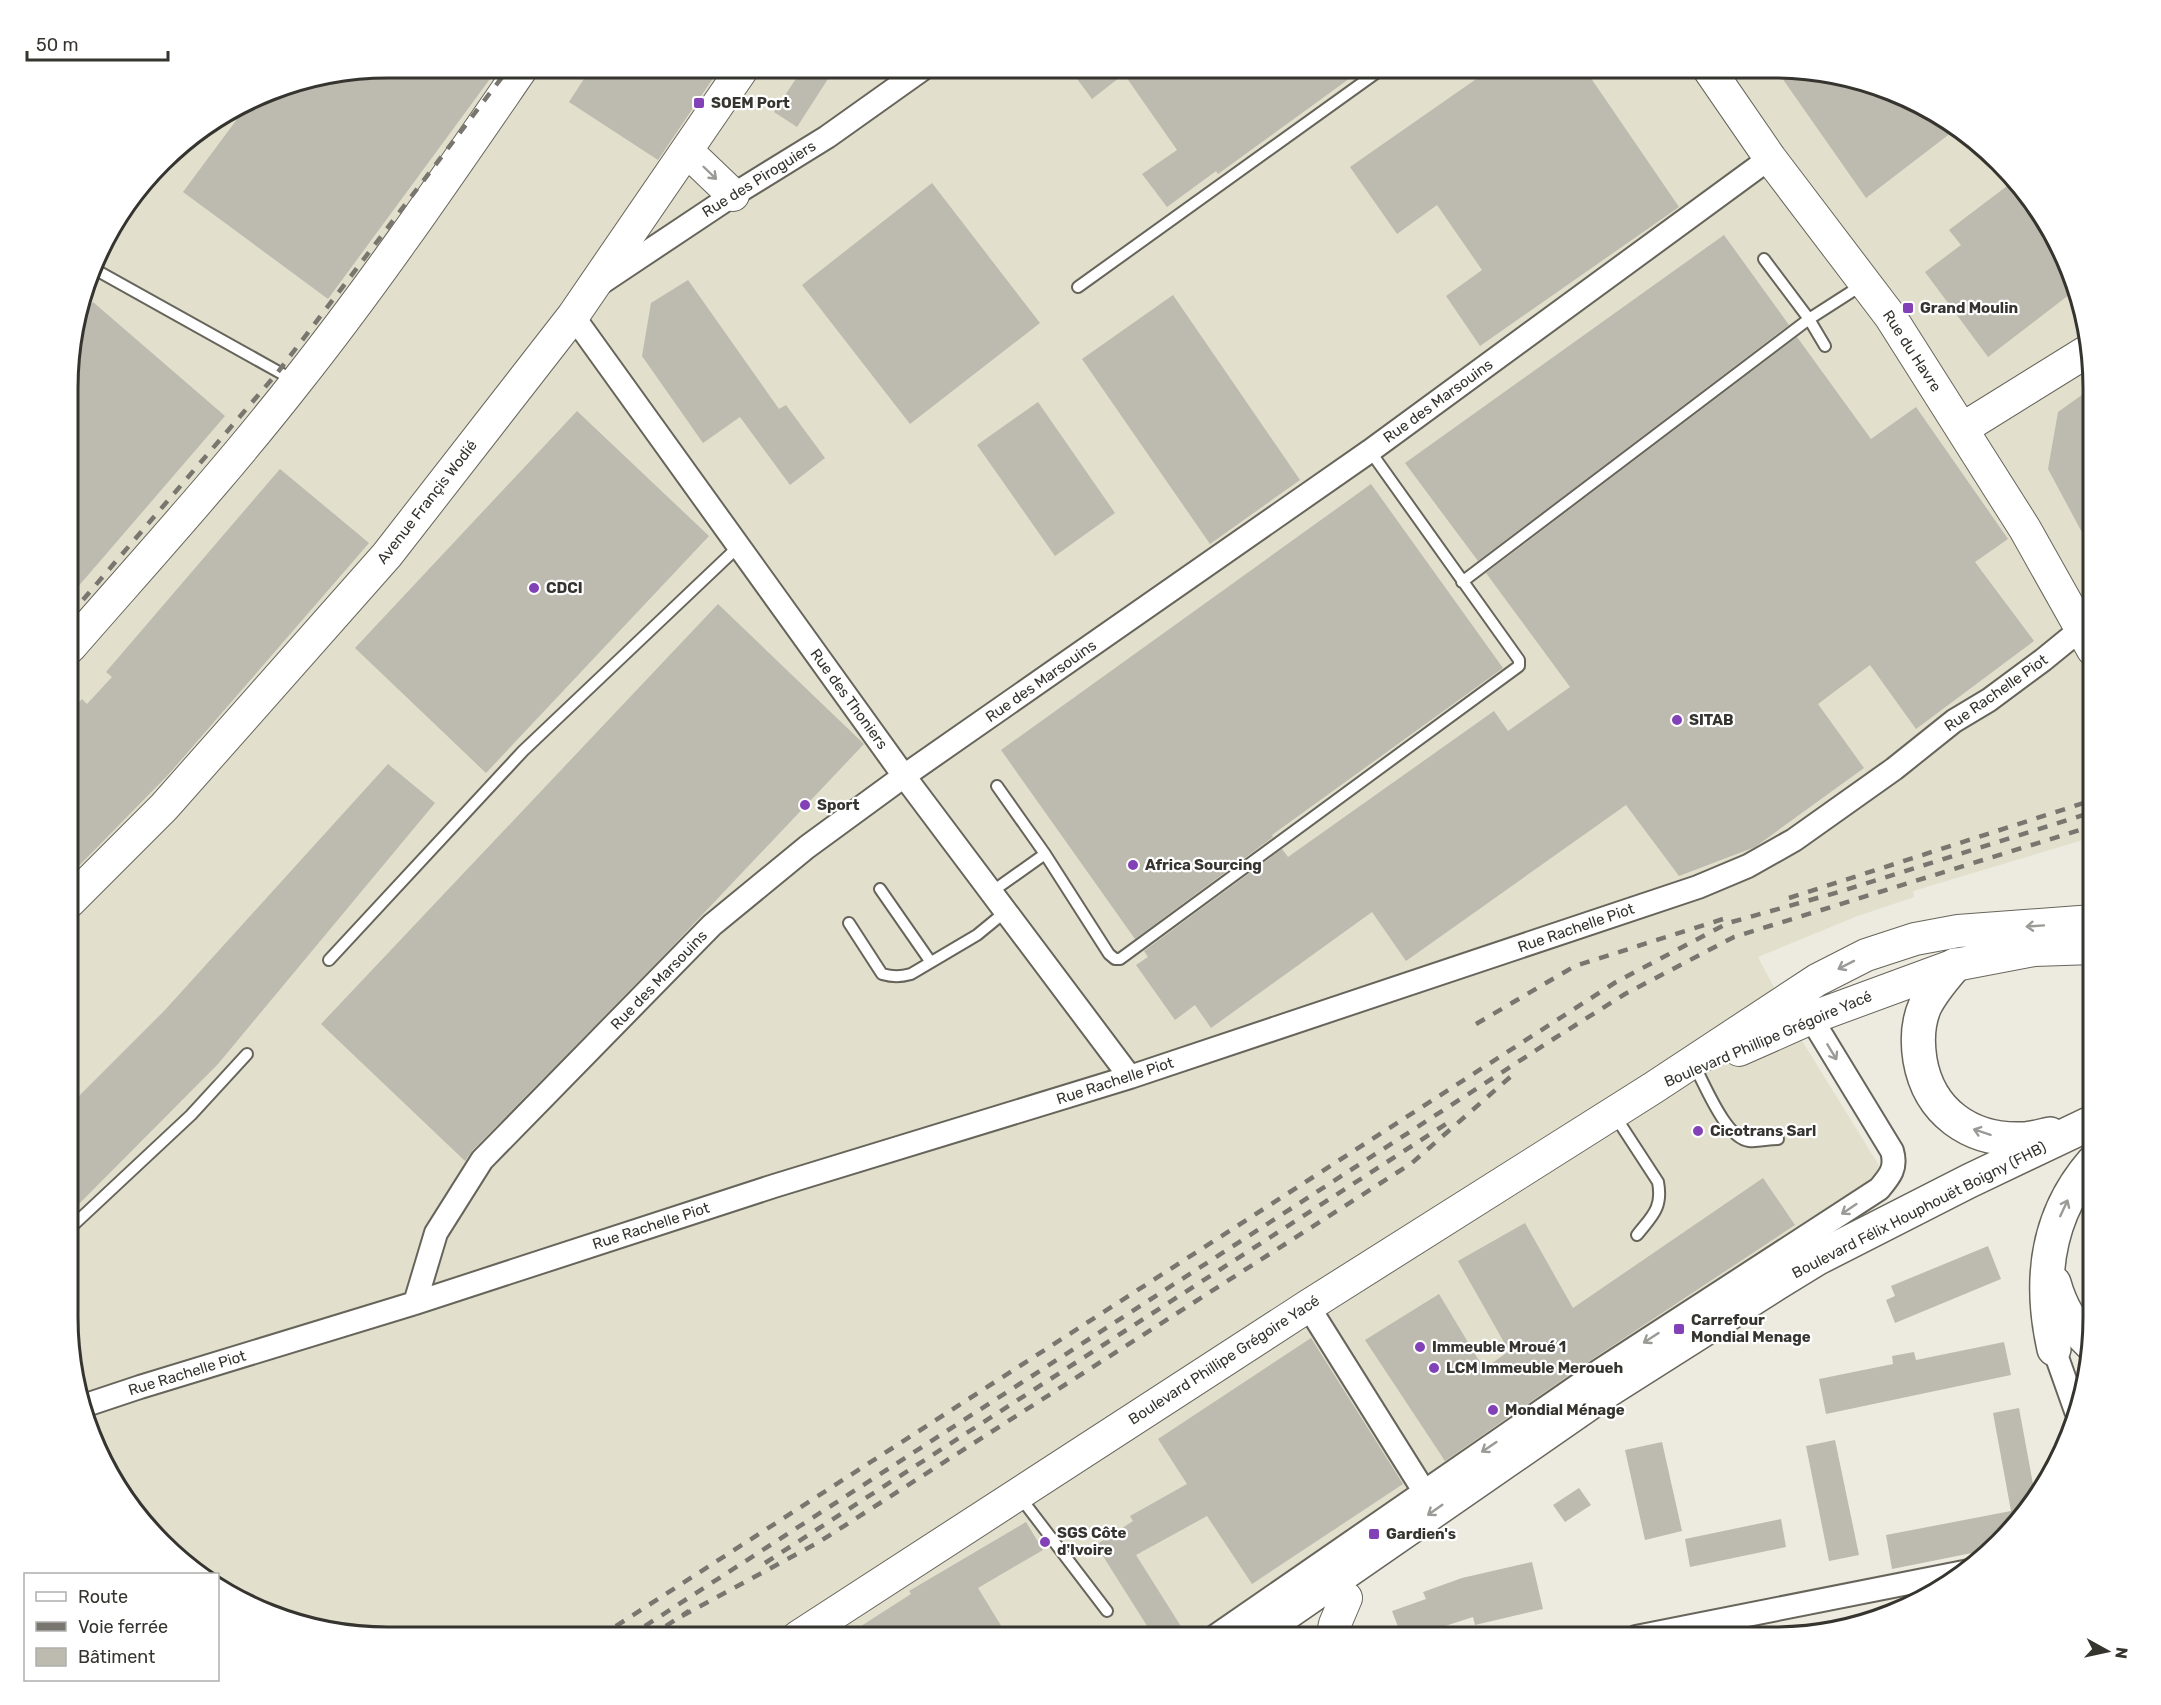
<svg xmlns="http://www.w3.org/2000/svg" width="2161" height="1705" font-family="Rubik,sans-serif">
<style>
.built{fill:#e2dfcc}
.building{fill:#bdbaaf}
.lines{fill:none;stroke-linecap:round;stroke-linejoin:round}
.lane-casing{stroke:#67655b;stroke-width:14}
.street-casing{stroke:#67655b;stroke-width:26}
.secondary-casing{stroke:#67655b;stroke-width:34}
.primary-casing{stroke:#67655b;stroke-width:36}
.lane{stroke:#fff;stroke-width:10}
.street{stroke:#fff;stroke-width:22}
.secondary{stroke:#fff;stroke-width:32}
.primary{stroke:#fff;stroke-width:33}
.rail{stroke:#78766f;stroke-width:4.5;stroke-dasharray:10 10;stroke-linecap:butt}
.oneway{stroke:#9a9a97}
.poi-dot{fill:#8241b6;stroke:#fff;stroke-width:2}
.labels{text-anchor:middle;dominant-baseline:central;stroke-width:4.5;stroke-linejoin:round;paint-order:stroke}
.poi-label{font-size:15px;font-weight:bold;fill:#35342f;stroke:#fff;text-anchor:start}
.street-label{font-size:15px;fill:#35342f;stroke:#fff}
.rim{fill:none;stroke:#35342f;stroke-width:3}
</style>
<rect width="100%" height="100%" fill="#edebdf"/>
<path class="built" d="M388 68H1794L1896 92 1985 147 2028 193 2069 265 2093 387V837L1913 891 1914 897 1855 917 1758 957 1801 1039 1883 1172 1407 1493 1198 1637H367L265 1613 218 1583V1574H203L176 1558 101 1459 68 1338 70 346 110 228 177 147 285 85Z"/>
<path class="building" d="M388 68H498L328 299 183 192 246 107 285 85Z
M591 68H720L658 160 569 102Z
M803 68H835L797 127 774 112Z
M1069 68H1364L1218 174 1216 171 1167 207 1142 174 1177 150 1124 74 1092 99Z
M1492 68H1584L1679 207 1480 346 1446 296 1482 270 1437 205 1397 234 1350 167Z
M1775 68H1794L1896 92 1956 129 1866 198Z
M2015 180 2028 193 2069 265 2074 291 1988 357 1925 272 1961 245 1949 230Z
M932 183 1040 323 910 424 802 285Z
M1724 235 1789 325 1478 561 1405 463Z
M688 280 779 409 786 405 825 458 790 485 740 417 703 443 642 356 651 303Z
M1173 295 1300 480 1210 544 1082 359Z
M93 302 225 416 70 596V346L80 317Z
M1797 337 1871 439 1916 407 2008 539 1975 562 2034 641 1916 729 1870 665 1818 704 1864 768 1755 847 1679 876 1626 805 1406 961 1372 912 1211 1028 1195 1005 1175 1020 1136 965 1148 957 1144 951 1282 849 1288 857 1494 711 1508 731 1570 687 1486 573Z
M2093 387V553L2048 469 2058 412Z
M1038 402 1115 513 1055 556 977 445Z
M577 411 709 536 486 773 355 648Z
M280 469 369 543 168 775 69 876 70 712 82 699 87 704 112 677 106 672Z
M1371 484 1503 668 1272 835 1273 837 1135 939 1001 750Z
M718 604 864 744 668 951 472 1151 465 1161 321 1024Z
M388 764 435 803 218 1064 68 1215 69 1106 165 1010Z
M1763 1178 1795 1225 1591 1360 1445 1461 1365 1340 1439 1294 1484 1369 1509 1351 1458 1261 1525 1223 1573 1308Z
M1988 1246 2001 1279 1895 1323 1886 1300 1895 1296 1891 1286Z
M1311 1338 1403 1484 1252 1584 1207 1516 1136 1555 1182 1628 1168 1637H1154L1096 1545 1133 1521 1130 1516 1187 1484 1158 1439Z
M2004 1342 2011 1375 1826 1414 1819 1379 1893 1364 1892 1356 1914 1352 1916 1360Z
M2019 1408 2035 1495 2014 1529 1992 1549 1892 1569 1886 1535 2011 1511 1993 1413Z
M1835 1440 1859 1555 1829 1561 1806 1446Z
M1662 1442 1682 1531 1645 1540 1625 1450Z
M1579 1488 1591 1505 1565 1522 1553 1505Z
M1781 1519 1786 1547 1690 1567 1685 1539Z
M1026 1522 1043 1550 978 1588 1008 1637H844L911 1594 909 1591Z
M1532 1562 1543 1609 1475 1625 1473 1617 1411 1637H1402L1392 1611 1426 1599 1423 1592 1462 1578Z"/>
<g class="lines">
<g class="lane-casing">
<path id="lane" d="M1764 259 1809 319 1825 346
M96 270 295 381
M1078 287 1383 68
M1462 582 1809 319 1862 285
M997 786 1045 854 1109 954 1115 959H1120L1519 666V660L1370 451
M880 889 930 961
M990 893 1045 854
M849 923 882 974C893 977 900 977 911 974L977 935 1005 912
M329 960 523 751 739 546
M1696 1069C1706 1087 1726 1138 1749 1141 1758 1142 1768 1139 1778 1139
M1615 1116 1658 1182C1663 1208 1652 1216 1637 1235
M68 1230 191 1115 247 1054
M1020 1497 1107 1611"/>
</g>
<g class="street-casing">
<path id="street" d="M601 283 733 195 827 137 924 68
M573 316 904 776 1130 1077
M415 1303 436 1233 482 1160 712 925 807 847 904 776 1370 451 1770 158
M1308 1306 1424 1491
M2054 1349 2076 1411
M86 1405 140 1387 415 1303 774 1186 1130 1077 1698 887 1748 866 1794 840 1894 769 1954 721 1989 700 2043 660 2081 629
M1214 1637 1599 1371 1879 1189C1890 1176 1897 1168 1892 1151L1811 1018 1810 1004
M1636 1637 1969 1571"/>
</g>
<g class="secondary-casing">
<path id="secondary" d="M1708 68 1770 158 1890 316 2025 529 2093 650
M687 151 733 195
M1962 429 2086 352
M70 647C146 560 225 473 297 381 377 280 449 174 522 68
M69 902 164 807 387 555 573 316 743 68
M1739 1050 1811 1018 1955 965 2034 950 2093 948
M798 1637 1308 1306 1653 1088 1817 980 1866 955 1915 939 1958 931 2093 921
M1332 1637 1335 1624 1346 1598"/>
</g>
<g class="primary-casing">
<path id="primary" d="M1955 965C1944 978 1933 990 1925 1006 1917 1024 1917 1041 1920 1060 1929 1112 1970 1141 2022 1139 2031 1139 2041 1136 2050 1134
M2054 1283C2061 1308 2072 1326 2091 1344
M2054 1349C2039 1282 2046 1216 2093 1162
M1252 1637 1610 1389 1777 1283 1818 1258 1969 1181 2093 1122"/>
</g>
<use href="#lane" class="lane"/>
<use href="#street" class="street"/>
<use href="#secondary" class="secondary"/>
<use href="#primary" class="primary"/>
<path class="rail" d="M70 615 278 372 509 68
M1789 898 2093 800
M1476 1024 1575 966 1723 919
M765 1563 1449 1122
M682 1616 819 1542 1412 1163 1517 1071
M599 1637 1616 982 1728 923 1839 892 2093 812
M628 1637 1555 1038 1625 994 1734 937 2093 826
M649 1637 689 1611"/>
</g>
<defs><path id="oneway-shaft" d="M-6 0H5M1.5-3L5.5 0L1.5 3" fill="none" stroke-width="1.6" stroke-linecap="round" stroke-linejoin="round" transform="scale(1.5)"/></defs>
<g class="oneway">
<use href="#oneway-shaft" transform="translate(710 173) rotate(44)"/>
<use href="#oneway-shaft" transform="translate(2035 926) rotate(176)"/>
<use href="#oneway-shaft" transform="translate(1846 965) rotate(153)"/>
<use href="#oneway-shaft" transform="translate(1832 1052) rotate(59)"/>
<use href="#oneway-shaft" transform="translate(1982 1132) rotate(-162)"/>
<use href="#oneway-shaft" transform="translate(2064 1208) rotate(-65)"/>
<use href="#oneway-shaft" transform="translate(1849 1209) rotate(146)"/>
<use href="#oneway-shaft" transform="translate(1651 1338) rotate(147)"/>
<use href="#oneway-shaft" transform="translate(1489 1447) rotate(146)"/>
<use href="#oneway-shaft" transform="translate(1435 1510) rotate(145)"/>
</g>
<g class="poi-dot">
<rect x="693" y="97" width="12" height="12" rx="3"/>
<rect x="1902" y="302" width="12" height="12" rx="3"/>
<circle cx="534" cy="588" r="6"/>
<circle cx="1677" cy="720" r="6"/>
<circle cx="805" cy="805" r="6"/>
<circle cx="1133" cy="865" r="6"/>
<circle cx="1698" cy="1131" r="6"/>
<rect x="1673" y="1323" width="12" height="12" rx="3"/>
<circle cx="1420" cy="1347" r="6"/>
<circle cx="1434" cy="1368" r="6"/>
<circle cx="1493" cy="1410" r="6"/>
<rect x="1368" y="1528" width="12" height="12" rx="3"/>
<circle cx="1045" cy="1542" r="6"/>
</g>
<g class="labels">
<g class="poi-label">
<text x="711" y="103">SOEM Port</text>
<text x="1920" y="308">Grand Moulin</text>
<text x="546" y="588">CDCI</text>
<text x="1689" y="720">SITAB</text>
<text x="817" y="805">Sport</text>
<text x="1145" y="865">Africa Sourcing</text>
<text x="1710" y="1131">Cicotrans Sarl</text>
<text x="1691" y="1320">Carrefour<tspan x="1691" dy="17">Mondial Menage</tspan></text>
<text x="1432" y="1347">Immeuble Mroué 1</text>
<text x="1446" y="1368">LCM Immeuble Meroueh</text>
<text x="1505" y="1410">Mondial Ménage</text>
<text x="1057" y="1533">SGS Côte<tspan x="1057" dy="17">d'Ivoire</tspan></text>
<text x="1386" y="1534">Gardien's</text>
</g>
<g class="street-label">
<text transform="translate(759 179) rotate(-32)">Rue des Piroguiers</text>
<text transform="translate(1912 351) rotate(57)">Rue du Havre</text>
<text transform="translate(1438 401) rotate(-36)">Rue des Marsouins</text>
<text transform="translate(427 502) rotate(-52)">Avenue Françis Wodié</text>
<text transform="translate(1041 681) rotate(-35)">Rue des Marsouins</text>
<text transform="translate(1996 693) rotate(-35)">Rue Rachelle Piot</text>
<text transform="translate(849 699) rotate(54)">Rue des Thoniers</text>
<text transform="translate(1576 928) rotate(-19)">Rue Rachelle Piot</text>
<text transform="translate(659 980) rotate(-46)">Rue des Marsouins</text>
<text transform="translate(1768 1039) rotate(-23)">Boulevard Phillipe Grégoire Yacé</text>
<text transform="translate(1115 1081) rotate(-18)">Rue Rachelle Piot</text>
<text transform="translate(1919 1210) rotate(-27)">Boulevard Félix Houphouët Boigny (FHB)</text>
<text transform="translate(651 1226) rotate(-18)">Rue Rachelle Piot</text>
<text transform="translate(1224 1360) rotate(-33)">Boulevard Phillipe Grégoire Yacé</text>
<text transform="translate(187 1373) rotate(-17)">Rue Rachelle Piot</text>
</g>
</g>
<path d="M0 0H2161V1705H0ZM388 78H1773A310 310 0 0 1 2083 388V1317A310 310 0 0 1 1773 1627H388A310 310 0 0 1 78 1317V388A310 310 0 0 1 388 78Z" fill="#fff" fill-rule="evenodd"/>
<path class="rim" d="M388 78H1773A310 310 0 0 1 2083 388V1317A310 310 0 0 1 1773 1627H388A310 310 0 0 1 78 1317V388A310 310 0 0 1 388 78Z"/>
<rect x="24" y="1573" width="195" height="108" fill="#ffffff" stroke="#aeaeac" stroke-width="1.5"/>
<rect x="36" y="1592" width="30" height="9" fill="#ffffff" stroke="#aeaeac" stroke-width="1.5"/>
<text x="78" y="1603" font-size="18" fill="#35342f">Route</text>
<rect x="36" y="1622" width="30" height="9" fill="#78766f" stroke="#aeaeac" stroke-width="1.5"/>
<text x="78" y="1633" font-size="18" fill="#35342f">Voie ferrée</text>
<rect x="36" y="1648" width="30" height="18" fill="#bdbaaf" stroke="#aeaeac" stroke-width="1.5"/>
<text x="78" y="1663" font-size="18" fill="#35342f">Bâtiment</text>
<g transform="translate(2107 1651) rotate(98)" stroke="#ffffff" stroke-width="4.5" paint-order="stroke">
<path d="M0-4.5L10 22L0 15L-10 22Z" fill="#35342f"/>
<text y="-9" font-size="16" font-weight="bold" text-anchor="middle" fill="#35342f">N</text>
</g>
<path d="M27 51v9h141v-9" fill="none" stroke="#35342f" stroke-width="3"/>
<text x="36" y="51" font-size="18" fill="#35342f" stroke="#ffffff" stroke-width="4.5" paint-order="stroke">50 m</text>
</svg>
